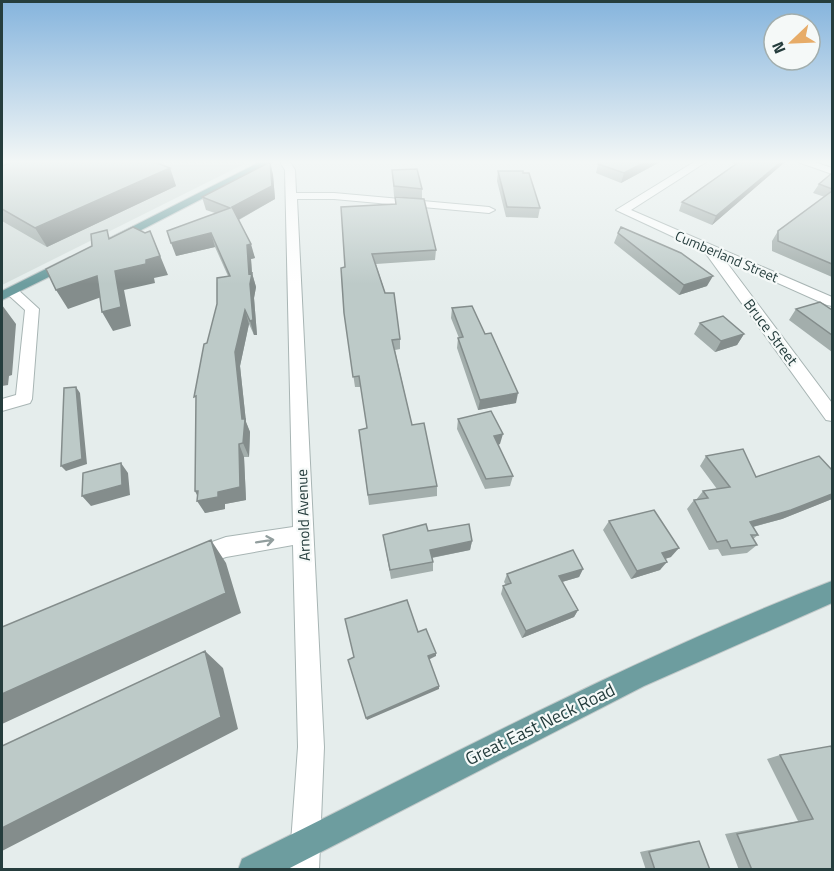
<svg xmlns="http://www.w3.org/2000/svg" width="834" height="871" font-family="'Titillium Web',sans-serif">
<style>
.built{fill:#d3dddb}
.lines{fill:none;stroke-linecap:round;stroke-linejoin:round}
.minor-casing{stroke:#a8b5b4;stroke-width:2}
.major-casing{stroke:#c2c9c9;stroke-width:2}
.minor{fill:#fff;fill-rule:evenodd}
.major{fill:#6d9d9f;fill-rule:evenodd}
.wall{fill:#a3aeac}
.shaded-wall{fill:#848d8c}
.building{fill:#bdcac8;stroke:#848d8c;stroke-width:1.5}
.oneway{stroke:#929e9e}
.labels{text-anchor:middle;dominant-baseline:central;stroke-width:4.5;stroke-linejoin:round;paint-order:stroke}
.far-street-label{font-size:14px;fill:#253d3d;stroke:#f5f9f8}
.street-label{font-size:15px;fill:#253d3d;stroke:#f5f9f8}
.near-street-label{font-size:18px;fill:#253d3d;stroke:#f5f9f8}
</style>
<rect width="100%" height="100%" fill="#e5edec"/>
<path class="built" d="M2 162H248L2 285Z"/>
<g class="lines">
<g class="minor-casing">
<path id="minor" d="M280 162H290L295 170 296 193H334L489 207 495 210 489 213 334 199H297L324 747 319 870H289L298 747 293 545 226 557 195 568 187 565 184 558 187 551 226 537 293 527 285 170Z
M694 162H706L631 210 832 297V306L827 305 724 259 832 403V421L826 420 704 251 616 210Z
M798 162H814L832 168V174Z
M11 287 16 288 39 309 32 399 30 403 2 411V399L16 395 25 310 4 291Z"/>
</g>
<g class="major-casing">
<path id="major" d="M260 162H273L118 242H110L108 239Z
M70 257 77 261 75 264 2 300V291Z
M832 581V603L644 686 286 870H238L242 859C437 763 629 659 832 581Z"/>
</g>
<use href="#minor" class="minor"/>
<use href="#major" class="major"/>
</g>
<path class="wall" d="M270 162 273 175 275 199 239 220 255 258 251 259 252 273 256 287 254 298 257 335H254L249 324 240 366 246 422 250 432 249 457H244L246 500 225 504V509L205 513 195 491 207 343 228 276 215 247 176 256 215 213 206 210 202 197Z
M660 162 621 183 596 173 598 164Z
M730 162H785L712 225 679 211 682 202 735 164Z
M2 166 170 168 176 186 47 247 2 221Z
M392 170 422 189V199L394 196Z
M498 171 540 208 538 218 506 217 497 181Z
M832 173V277L772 251V241L778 231 825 197 813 193 819 184Z
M395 197 436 250 435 260 376 264 400 339V349L395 350 412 425 437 486V496L369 505 359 430 367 428 361 387H355L344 313 345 267 395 204Z
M618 233 707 286 679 295 614 243Z
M452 308 516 403 478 410 457 348 458 338H459L451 318Z
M796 309 832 310V352L789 320Z
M700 323 744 334 737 345 715 352 694 334Z
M458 419 500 444 498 445 513 476 510 486 485 489 457 429Z
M706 456 756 477 832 470V499L782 519 753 527 758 535 753 539 757 545 747 553 722 556 718 549 709 550 687 509 694 500H696L703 491 717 489 700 466Z
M609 521 671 557 665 559 660 570 631 579 603 530Z
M428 531 472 541 470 550 432 558 433 562V571L391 579 383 535Z
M583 569 579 577 562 582 578 610 574 617 522 638 501 594 503 586 506 585 504 582 507 574Z
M832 749V870H739L725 834 798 821 767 759 780 755Z
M699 841 710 870H646L640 852 688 842Z"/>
<path class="shaded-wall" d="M270 162 273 175 275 199 236 221 232 207Z
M645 162H660L621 183 624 173Z
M780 162H785L712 225 716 216Z
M170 168 176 186 47 247 35 228Z
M150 231 168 275 154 278 155 283 124 290 131 326 113 331 102 312 115 271 146 260Z
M211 233 215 247 176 256 171 243Z
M251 244 255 258 251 259 252 274V273L256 287 254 298 257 335H254L250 321V284L247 245Z
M97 276 107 295 68 309 56 290Z
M713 276 707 286 679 295 684 285Z
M2 305 16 324 12 375 9 376 8 385 2 386Z
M245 310 249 324 240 366 246 422 250 432 249 457 243 443 242 419 235 352Z
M744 334 737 345 715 352 721 341Z
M76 387 80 393 87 464 66 471 61 466Z
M518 393 516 403 478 410 480 400Z
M503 434 500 444 492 446 494 436Z
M239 444 244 457 246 500 225 504V509L205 513 197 501 200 500 195 491 218 492Z
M121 463 128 473 130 495 91 506 82 496Z
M832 494V499L782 519 741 530 750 522Z
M211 540 226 563 241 613 2 724V694Z
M472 541 470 550 430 558V550Z
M679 548 671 557 655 562 662 553Z
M667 562 660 570 631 579 637 571Z
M583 569 579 577 555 584 559 576Z
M578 610 574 617 522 638 526 631Z
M205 651 223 668 238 729 2 851V828Z
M436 653V656L428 660V656Z
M439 686V689L367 720 366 718Z"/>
<path class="building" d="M12 162H155L170 168 35 228 2 209V166Z
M270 162 272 186 232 207 251 244 247 245 249 274 252 273 250 284 253 320 250 321 245 310 235 352 242 419H245L243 443 239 444 240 487 218 492V497L197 501 198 491H195L196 396 194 397 204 344 207 343 217 304V278L230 276 211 233 171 243 167 231 230 208 202 197Z
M601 162H645L624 173 598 164Z
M739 162H781L716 216 682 202Z
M417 169 422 189 394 186 392 170Z
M498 171H523V173H529L540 208 507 207Z
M832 173V189L819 184Z
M832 191V264L778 241V231Z
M395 197 424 199 436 250 372 254 385 293H394L400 339 392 340 412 425 424 423 437 486 368 495 359 430 367 428 359 376 353 377 344 313 341 268 345 267 341 207 396 204Z
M133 227 145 233 150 231 160 256 146 260V264L115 271 121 307 102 312 97 276 56 290 46 269 92 246 91 234 107 230 109 239Z
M621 227 681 253 713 276 684 285 618 233Z
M820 302 832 310V335L796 309Z
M472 306 485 334 491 333 518 393 480 400 458 338 463 337 452 308Z
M723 316 744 334 721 341 700 323Z
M76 387 82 459 61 466 64 388Z
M491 411 503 434 494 436 513 476 486 479 458 419Z
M743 449 756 477 819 456 832 470V494L791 510 750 522 758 535H751L757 545 731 548 727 540 717 542 694 500 708 498 703 491 730 487 706 456Z
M121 463 122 485 82 496 83 473Z
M654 510 679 548 662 553 667 562 637 571 609 521Z
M426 524 428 531 469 524 472 541 430 550 433 562 390 570 383 535Z
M211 540 226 593 2 694V627Z
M573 550 583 569 559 576 578 610 526 631 503 586 511 583 507 574Z
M407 600 418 632 426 629 436 653 428 656 439 686 366 718 348 660 354 657 345 619Z
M205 651 221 717 2 828V746Z
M831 746 832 749V870H752L737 834 813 819 780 755Z
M699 841 710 870H655L649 852Z"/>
<defs><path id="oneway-shaft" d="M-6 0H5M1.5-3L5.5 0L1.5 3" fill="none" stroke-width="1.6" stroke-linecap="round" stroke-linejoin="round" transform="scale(1.5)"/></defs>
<use class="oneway" href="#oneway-shaft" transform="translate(265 541) rotate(-9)"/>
<linearGradient id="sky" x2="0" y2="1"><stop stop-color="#85b4dd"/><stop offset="0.57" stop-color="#f3f7f6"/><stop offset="1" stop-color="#f3f7f6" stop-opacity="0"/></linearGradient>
<rect width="834" height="284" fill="url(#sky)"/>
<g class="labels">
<g class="far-street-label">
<text transform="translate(727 256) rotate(23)">Cumberland Street</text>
</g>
<g class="street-label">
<text transform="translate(771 332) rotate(53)">Bruce Street</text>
<text transform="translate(303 515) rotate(-92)">Arnold Avenue</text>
</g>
<g class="near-street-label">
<text transform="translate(540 724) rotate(-26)">Great East Neck Road</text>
</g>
</g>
<rect width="834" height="871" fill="none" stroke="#253d3d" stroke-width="6"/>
<g transform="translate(792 42) rotate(247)"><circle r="28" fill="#f5f9f8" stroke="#a2aead" stroke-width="1.5"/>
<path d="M0-4.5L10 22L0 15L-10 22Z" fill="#e7ac68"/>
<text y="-9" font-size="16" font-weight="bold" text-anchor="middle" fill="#253d3d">N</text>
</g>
</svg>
